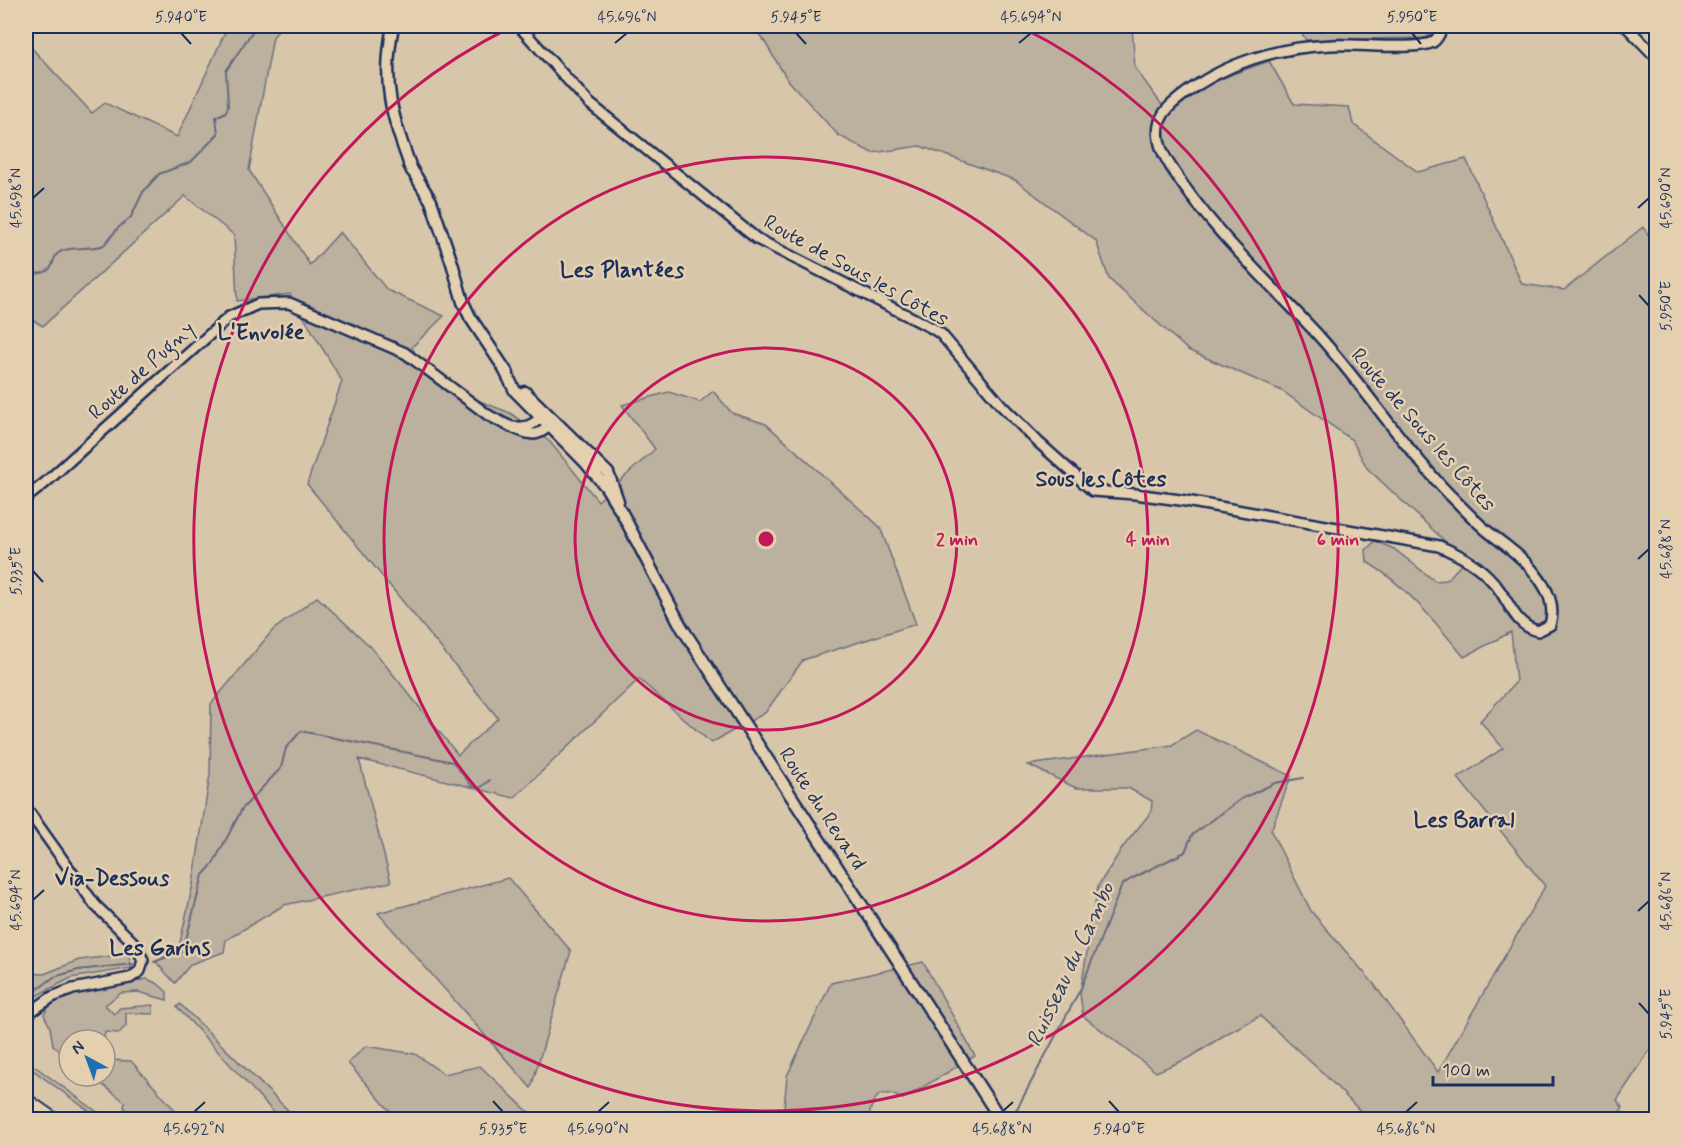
<svg xmlns="http://www.w3.org/2000/svg" width="1682" height="1145" font-family="Mynerve,sans-serif">
<style>
.green{fill:#bcb09f;stroke:#6c707e;stroke-width:1.5}
.lines{fill:none;stroke-linecap:round;stroke-linejoin:round}
.stream{stroke:#666b7d;stroke-width:2}
.tertiary-casing{stroke:#1b2f5e;stroke-width:14}
.secondary-casing{stroke:#1b2f5e;stroke-width:15}
.motorway-casing{stroke:#1b2f5e;stroke-width:18}
.tertiary{stroke:#e4d0af;stroke-width:9}
.secondary{stroke:#e4d0af;stroke-width:10}
.motorway{stroke:#e4d0af;stroke-width:14}
.ticks{fill:none;stroke:#1b2f5e;stroke-width:2}
.ring{fill:none;stroke:#c2185b;stroke-width:3}
.labels{text-anchor:middle;dominant-baseline:central;stroke-width:5;stroke-linejoin:round;paint-order:stroke}
.street-label{font-size:21px;fill:#1b2f5e;stroke:#e4d0af}
.neighbourhood-label{font-size:22px;font-weight:bold;fill:#1b2f5e;stroke:#e4d0af}
.water-label{font-size:22px;font-style:italic;fill:#2e3e66;stroke:#e4d0af}
.centre{fill:#c2185b;stroke:#e4d0af;stroke-width:3}
.ring-label{font-size:18px;text-anchor:middle;font-weight:bold;fill:#c2185b;stroke:#e4d0af;stroke-width:5;stroke-linejoin:round;paint-order:stroke}
.neatline{fill:none;stroke:#1b2f5e;stroke-width:2}
.ticks-label{font-size:15px;text-anchor:middle;fill:#1b2f5e}
</style>
<rect width="100%" height="100%" fill="#d8c6aa"/>
<filter id="ink" filterUnits="userSpaceOnUse"><feTurbulence type="fractalNoise" baseFrequency=".0167" numOctaves="2"/><feDisplacementMap in="SourceGraphic" scale="12" xChannelSelector="R" yChannelSelector="G"/><feConvolveMatrix kernelMatrix="1 2 1 2 8 2 1 2 1" color-interpolation-filters="sRGB"/></filter>
<g filter="url(#ink)">
<path class="green" d="M228 26H281L273 37 249 170 310 265 340 232 387 290 444 316 412 347 422 366 457 392 510 413 550 442 598 501 655 449 622 405 669 392 700 402 713 391 732 413 766 424 880 527 916 624 803 660 765 713 711 743 639 679 514 798 359 759 391 882 284 905 226 940 224 952 191 964 175 983 156 962 179 947 193 884 210 774 211 704 273 630 317 597 371 647 458 755 498 718 307 484 342 381 290 294 237 301 234 235 185 196 43 326 26 316V42L92 113 105 103 177 137Z
M751 26H1132L1135 68 1162 105 1233 74 1269 61 1294 104 1349 107 1353 124 1418 172 1466 159 1522 284 1564 290 1643 227 1655 244 1656 243V1041L1617 1100 1623 1108 1614 1119H1368L1324 1074 1260 1016 1226 1034 1191 1057 1156 1072 1083 1016 1080 994 1098 886 1123 847 1151 812 1152 801 1128 788H1076L1028 765 1172 745 1196 730 1291 776 1271 831 1311 911 1373 983 1438 1072 1545 886 1458 778 1503 748 1480 721 1516 682 1511 632 1464 657C1435 622 1406 585 1367 562L1366 550 1375 541 1394 549 1435 581 1447 580 1465 560 1367 468 1352 440 1282 391 1188 350 1109 279 1096 241 1015 180 920 146 872 153 838 135 787 79 763 39Z
M1297 26H1432L1428 38 1306 40Z
M508 878 571 951 531 1088 378 913Z
M128 954 132 968 71 978 34 997 26 1004V973L44 974 79 960Z
M923 962 975 1056 903 1099 892 1094H880L873 1102 868 1119 783 1120 787 1076 831 983Z
M147 979 158 984 167 992V1000L138 992 121 993 105 1005 114 1014 120 1008 153 1005V1014L126 1013V1026L119 1033 105 1032 104 1040H69V1059L53 1045 50 1027 44 1015C50 991 125 984 147 979Z
M180 1004 297 1119H280L177 1007Z
M366 1046 415 1054 444 1074 480 1066 536 1119H397L348 1063Z
M26 1060 107 1119H100L26 1065Z
M105 1060 131 1061 183 1119H133L124 1107 125 1102 91 1076H105Z"/>
<g class="lines">
<path class="stream" d="M26 270C34 274 45 276 51 267 54 263 53 258 57 254 70 244 90 251 104 245L118 228 131 217 143 192 159 174 191 162 218 134 216 117 226 112 228 106 226 71 256 26
M154 962 183 951 203 875 213 864 242 809 281 768 286 748 301 731 453 762 472 786 480 788 490 780
M26 998 54 977 78 970 133 964
M1011 1120 1081 988 1122 885 1131 879 1185 852 1192 835 1241 799 1275 783 1303 778"/>
<g class="tertiary-casing">
<path id="tertiary" d="M519 26 589 103 757 239 932 328 941 334 1002 406 1038 442 1093 491 1135 494 1180 500 1439 546C1460 555 1479 565 1494 583 1509 599 1513 625 1538 631L1550 625C1556 604 1547 588 1534 572 1521 555 1503 544 1486 530 1473 519 1460 505 1448 493 1401 444 1364 386 1318 335 1268 281 1211 230 1171 167 1162 153 1155 138 1160 121 1164 110 1173 103 1182 96 1224 63 1278 47 1331 45 1354 43 1416 51 1433 42 1438 39 1441 31 1443 26
M1626 26 1656 57
M26 498 45 483 229 317 258 304 289 303 405 353 488 415C499 421 522 434 534 434 539 434 543 431 547 428L550 417 540 418C532 426 525 428 514 427
M26 808 95 905 135 944 143 960 140 971 130 978 73 989 52 997 26 1015"/>
</g>
<g class="secondary-casing">
<path id="secondary" d="M393 26C381 85 392 116 412 171
M409 165 431 201 452 263 463 302 470 317 508 374
M504 369 515 391 585 462 606 487 622 513 681 626 1001 1120
M525 392 608 473 618 501"/>
</g>
<g class="motorway-casing">
<path id="motorway" d="M26 1101 53 1120
M26 1119V1120"/>
</g>
<use href="#tertiary" class="tertiary"/>
<use href="#secondary" class="secondary"/>
<use href="#motorway" class="motorway"/>
</g>
</g>
<path class="ticks" d="M181 33 191 44M796 33 806 44M1412 33 1421 44M615 43 627 33M1019 43 1031 33M33 198 44 188M1638 208 1649 198M1639 295 1649 306M1638 559 1649 549M33 571 43 582M33 900 44 890M1638 911 1649 901M1639 1003 1649 1014M493 1101 503 1112M1109 1101 1119 1112M194 1112 205 1102M598 1112 609 1102M1002 1112 1013 1102M1406 1112 1417 1102"/>
<g class="ring">
<circle cx="766" cy="539" r="191"/>
<circle cx="766" cy="539" r="382"/>
<path d="M1021 27A572 572 0 1 1 511 27"/>
</g>
<g class="labels">
<g class="street-label">
<text transform="translate(856 271) rotate(29)">Route de Sous les Côtes</text>
<text transform="translate(142 371) rotate(-42)">Route de Pugny</text>
<text transform="translate(1423 430) rotate(49)">Route de Sous les Côtes</text>
<text transform="translate(822 809) rotate(57)">Route du Revard</text>
</g>
<g class="neighbourhood-label">
<text x="622" y="271">Les Plantées</text>
<text x="261" y="333">L'Envolée</text>
<text x="1101" y="480">Sous les Côtes</text>
<text x="1464" y="821">Les Barral</text>
<text x="112" y="879">Via-Dessous</text>
<text x="160" y="949">Les Garins</text>
</g>
<g class="water-label">
<text transform="translate(1071 965) rotate(-65)">Ruisseau du Cambo</text>
</g>
</g>
<circle cx="766" cy="539" r="9" class="centre"/>
<g class="ring-label">
<text x="957" y="545">2 min</text>
<text x="1148" y="545">4 min</text>
<text x="1338" y="545">6 min</text>
</g>
<rect width="1682" height="1145" fill="none" stroke="#e4d0af" stroke-width="66"/>
<g transform="translate(87 1058) rotate(319)"><circle r="28" fill="#e4d0af" stroke="#94908f" stroke-width="1.5"/>
<path d="M0-4.5L10 22L0 15L-10 22Z" fill="#1f6fb2"/>
<text y="-9" font-size="16" font-weight="bold" text-anchor="middle" fill="#1b2f5e">N</text>
</g>
<path d="M1433 1076v9h120v-9" fill="none" stroke="#1b2f5e" stroke-width="3"/>
<text x="1442" y="1076" font-size="18" fill="#1b2f5e" stroke="#e4d0af" stroke-width="4.5" paint-order="stroke">100 m</text>
<rect x="33" y="33" width="1616" height="1079" class="neatline"/>
<g class="ticks-label">
<text x="181" y="22">5.940°E</text>
<text x="627" y="22">45.696°N</text>
<text x="796" y="22">5.945°E</text>
<text x="1031" y="22">45.694°N</text>
<text x="1412" y="22">5.950°E</text>
<text transform="translate(16 198) rotate(-90)" y="5">45.698°N</text>
<text transform="translate(1666 198) rotate(-90)" y="5">45.690°N</text>
<text transform="translate(1666 306) rotate(-90)" y="5">5.950°E</text>
<text transform="translate(1666 549) rotate(-90)" y="5">45.688°N</text>
<text transform="translate(16 571) rotate(-90)" y="5">5.935°E</text>
<text transform="translate(16 900) rotate(-90)" y="5">45.694°N</text>
<text transform="translate(1666 901) rotate(-90)" y="5">45.686°N</text>
<text transform="translate(1666 1014) rotate(-90)" y="5">5.945°E</text>
<text x="194" y="1134">45.692°N</text>
<text x="503" y="1134">5.935°E</text>
<text x="598" y="1134">45.690°N</text>
<text x="1002" y="1134">45.688°N</text>
<text x="1119" y="1134">5.940°E</text>
<text x="1406" y="1134">45.686°N</text>
</g>
</svg>
